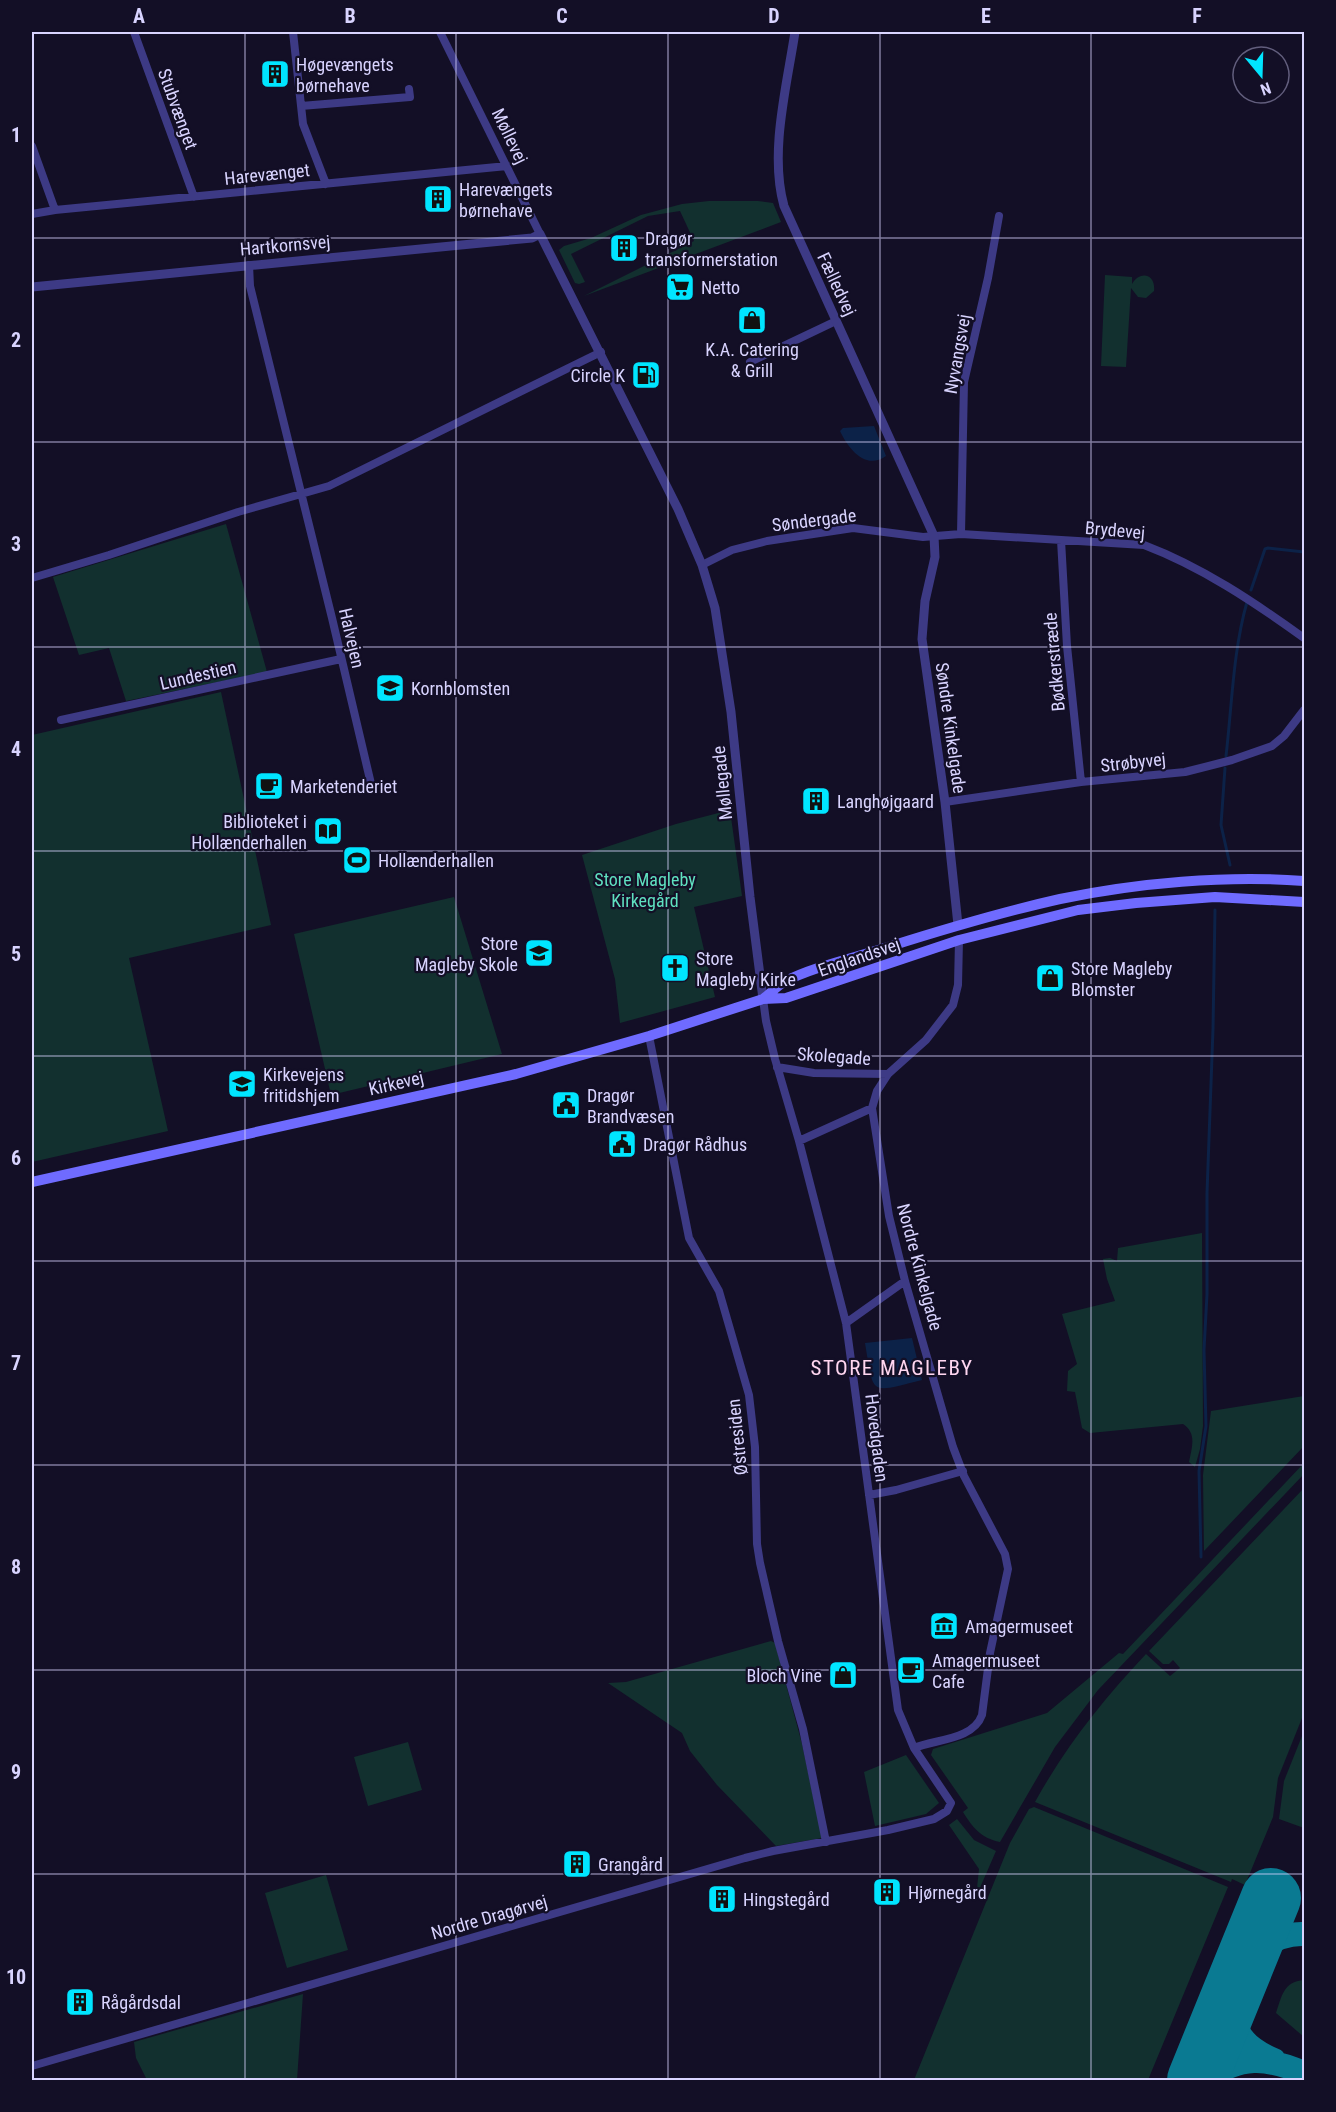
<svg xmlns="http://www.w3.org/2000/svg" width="1336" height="2112" font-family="'Roboto Condensed',sans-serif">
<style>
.green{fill:#12302f}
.water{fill:#0c2248}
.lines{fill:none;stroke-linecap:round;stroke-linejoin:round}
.stream{stroke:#0c2248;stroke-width:3}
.taxiway{stroke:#0a7a92;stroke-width:24}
.runway{stroke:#0a7a92;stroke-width:60}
.minor{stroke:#3d3a85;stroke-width:8}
.tertiary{stroke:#3d3a85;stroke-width:9}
.secondary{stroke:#6f6bff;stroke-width:10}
.grid{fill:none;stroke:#d9d4ff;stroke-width:1.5;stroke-opacity:0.55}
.labels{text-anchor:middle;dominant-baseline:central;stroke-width:4.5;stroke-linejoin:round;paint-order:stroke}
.poi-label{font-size:18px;fill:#d9d4ff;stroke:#130f26;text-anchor:start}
.street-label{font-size:18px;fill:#d9d4ff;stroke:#130f26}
.park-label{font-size:18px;fill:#5fe0c0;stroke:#130f26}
.quarter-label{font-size:21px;letter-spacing:1.5px;fill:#ffd6f0;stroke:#130f26}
.neatline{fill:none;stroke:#d9d4ff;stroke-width:2}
.grid-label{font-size:20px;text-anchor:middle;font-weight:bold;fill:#d9d4ff}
</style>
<rect width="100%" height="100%" fill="#130f26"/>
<path class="green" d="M709 201H758L773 203 781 222 584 296 694 241 680 211 648 216 571 254 585 282 579 284 575 283 559 250 564 246 591 238 641 215 682 204Z
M1105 275 1132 277V284C1140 270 1156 274 1154 291L1146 298 1138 297 1131 288 1126 367 1101 366Z
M226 524 267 672 126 701 109 648 79 655 53 577Z
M221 692 271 925 129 958 168 1131 32 1162V735Z
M730 810 742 896 694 907 715 997 620 1023 615 979 582 855 676 824Z
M454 897 502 1054 331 1095 294 934Z
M1202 1233 1203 1426 1200 1449 1195 1467 1189 1462C1192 1447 1197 1433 1183 1424L1090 1433 1082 1428 1075 1392 1067 1391 1068 1371 1077 1364 1062 1314 1115 1301 1107 1279 1103 1259 1110 1258 1117 1261 1118 1248Z
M1304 1396V1446L1204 1551 1203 1475 1211 1411Z
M1304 1463V1474L1098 1690 1055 1747 1000 1842C981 1838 973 1828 963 1812L968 1808 931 1755 933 1749 1047 1713 1119 1653 1123 1654Z
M1304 1488V1713L1278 1778 1273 1817 1245 1885 1232 1879 1231 1882 1035 1802C1066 1746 1102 1701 1146 1654L1170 1676 1180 1668 1173 1660 1169 1664H1163L1149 1651Z
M771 1641 775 1643 802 1744 822 1838 776 1846 717 1785 690 1751 682 1733 608 1683 626 1682Z
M1304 1731V1828L1279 1819 1284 1781Z
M408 1742 422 1790 368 1806 354 1757Z
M906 1755 939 1803 926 1814 875 1826 864 1772Z
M1034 1807 1228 1887 1148 2080H914L1010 1843 1029 1809Z
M957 1819 974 1840 996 1851 979 1890 977 1888 979 1869 949 1825Z
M326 1875 348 1950 287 1968 265 1893Z
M1304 1980V2037L1276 2013C1282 1996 1283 1982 1304 1980Z
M303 1994 297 2080H147L136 2058 134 2042Z"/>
<path class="water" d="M874 426 886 456C865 471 848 448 840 431L843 428Z
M912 1338 922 1380C869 1393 874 1397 865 1343Z"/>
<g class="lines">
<path class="stream" d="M1251 590 1265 549 1268 548 1304 552
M1226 756C1232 705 1233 651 1247 602
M1225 768 1221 825 1230 865
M1201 1557 1199 1471 1206 1426 1204 1350 1207 1294V1193L1213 1029 1215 910"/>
<path class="taxiway" d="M1242 1970C1257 1948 1277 1933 1304 1934
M1235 1987C1228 2025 1238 2045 1274 2060
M1206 2080C1240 2055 1267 2057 1304 2073"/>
<path class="runway" d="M1197 2080 1271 1898"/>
<path class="minor" d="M134 32 194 197
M293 32 303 124 326 184
M440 32 540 234
M301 106 410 97 409 89
M32 146 55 210
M32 214 55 210 507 166
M249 265 250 286 332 618 372 788
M750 362 836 321
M961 534 964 382 988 278 999 216
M1061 540 1067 646 1081 782
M702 565 732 550 767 541 853 528 923 537 961 534 1144 545C1202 567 1254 602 1304 638
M32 578 109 555 238 512 329 486 601 352
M61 720 341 659
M945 802 1081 782 1185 772 1232 760 1272 746 1284 736 1304 710
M649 1036 689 1238 719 1291 749 1395 755 1447 757 1544 760 1563 778 1641 803 1729 826 1842
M777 1067 814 1073 888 1074
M799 1141 872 1108
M846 1323 905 1281
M869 1495 896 1490 963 1471
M914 1748C936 1739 973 1740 982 1715L990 1653 1008 1569 1005 1554 964 1476 953 1447 905 1281 889 1216 872 1108 877 1091 888 1074 926 1040 953 1005 958 985 959 940
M32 2066 745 1858 773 1851 888 1830 934 1819 947 1811 951 1803 914 1748 898 1710 846 1323 799 1141 775 1059 766 1021 763 999"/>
<path class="tertiary" d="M795 32C787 85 769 153 784 206L934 536 935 557 925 601 922 639 945 802 958 925
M32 287 532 238 540 234 678 509 702 565 715 608 731 712 750 897 763 999"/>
<path class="secondary" d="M763 999C770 994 777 986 784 982 812 967 858 957 888 947 945 929 1002 912 1060 899 1137 883 1226 875 1304 881
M32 1182 516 1074 649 1036 763 999 786 998 959 940 1078 910 1136 903 1215 897 1304 902"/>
</g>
<path class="grid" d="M245 32V2080M456 32V2080M668 32V2080M880 32V2080M1091 32V2080M32 238H1304M32 442H1304M32 647H1304M32 851H1304M32 1056H1304M32 1261H1304M32 1465H1304M32 1670H1304M32 1874H1304"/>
<defs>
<g id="building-square" transform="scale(1.5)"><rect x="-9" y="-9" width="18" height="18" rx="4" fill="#00e5ff" stroke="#130f26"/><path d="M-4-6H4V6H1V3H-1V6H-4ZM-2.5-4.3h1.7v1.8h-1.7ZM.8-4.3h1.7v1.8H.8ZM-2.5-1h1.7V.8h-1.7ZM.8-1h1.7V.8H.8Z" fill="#111"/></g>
<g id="supermarket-square" transform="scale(1.5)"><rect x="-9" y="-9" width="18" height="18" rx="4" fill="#00e5ff" stroke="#130f26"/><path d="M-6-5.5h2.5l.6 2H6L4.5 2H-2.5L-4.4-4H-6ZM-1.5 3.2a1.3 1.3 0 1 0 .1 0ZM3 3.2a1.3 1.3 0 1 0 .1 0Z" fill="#111"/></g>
<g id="shop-square" transform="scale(1.5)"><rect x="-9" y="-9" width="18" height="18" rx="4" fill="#00e5ff" stroke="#130f26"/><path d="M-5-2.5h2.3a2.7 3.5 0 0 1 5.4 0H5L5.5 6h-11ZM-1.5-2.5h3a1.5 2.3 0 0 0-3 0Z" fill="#111"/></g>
<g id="fuel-square" transform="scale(1.5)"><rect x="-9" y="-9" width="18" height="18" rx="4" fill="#00e5ff" stroke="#130f26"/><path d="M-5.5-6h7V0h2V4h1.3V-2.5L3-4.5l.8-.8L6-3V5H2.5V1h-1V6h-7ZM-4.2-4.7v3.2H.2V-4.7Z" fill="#111"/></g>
<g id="school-square" transform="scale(1.5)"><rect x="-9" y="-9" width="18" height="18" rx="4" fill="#00e5ff" stroke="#130f26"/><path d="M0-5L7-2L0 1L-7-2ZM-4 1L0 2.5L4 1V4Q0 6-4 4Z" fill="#111"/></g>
<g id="cafe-square" transform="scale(1.5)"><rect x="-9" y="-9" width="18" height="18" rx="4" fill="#00e5ff" stroke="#130f26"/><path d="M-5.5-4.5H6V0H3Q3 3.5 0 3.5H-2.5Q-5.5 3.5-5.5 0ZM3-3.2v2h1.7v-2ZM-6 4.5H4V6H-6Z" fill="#111"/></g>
<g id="library-square" transform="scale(1.5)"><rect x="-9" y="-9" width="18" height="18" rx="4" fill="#00e5ff" stroke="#130f26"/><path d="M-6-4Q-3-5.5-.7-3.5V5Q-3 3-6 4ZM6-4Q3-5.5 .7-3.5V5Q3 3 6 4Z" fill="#111"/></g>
<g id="stadium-square" transform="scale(1.5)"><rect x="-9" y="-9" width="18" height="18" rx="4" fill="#00e5ff" stroke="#130f26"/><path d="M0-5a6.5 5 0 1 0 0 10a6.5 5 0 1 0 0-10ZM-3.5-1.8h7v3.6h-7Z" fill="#111"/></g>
<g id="church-square" transform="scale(1.5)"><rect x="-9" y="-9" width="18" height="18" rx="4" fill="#00e5ff" stroke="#130f26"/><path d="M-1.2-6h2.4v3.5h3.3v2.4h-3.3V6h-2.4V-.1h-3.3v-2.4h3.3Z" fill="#111"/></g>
<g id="civic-square" transform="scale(1.5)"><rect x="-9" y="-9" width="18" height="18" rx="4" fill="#00e5ff" stroke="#130f26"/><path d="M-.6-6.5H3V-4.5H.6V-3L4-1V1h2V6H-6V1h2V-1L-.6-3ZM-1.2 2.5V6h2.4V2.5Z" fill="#111"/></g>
<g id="museum-square" transform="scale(1.5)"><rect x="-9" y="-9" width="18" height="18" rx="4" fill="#00e5ff" stroke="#130f26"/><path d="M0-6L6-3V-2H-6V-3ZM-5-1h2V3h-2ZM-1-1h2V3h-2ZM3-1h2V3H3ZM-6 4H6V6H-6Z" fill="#111"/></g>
</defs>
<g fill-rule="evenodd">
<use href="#building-square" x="275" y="74"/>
<use href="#building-square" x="438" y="199"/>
<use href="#building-square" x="624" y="248"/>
<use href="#supermarket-square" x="680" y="287"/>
<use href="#shop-square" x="752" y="320"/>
<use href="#fuel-square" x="646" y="375"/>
<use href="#school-square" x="390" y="688"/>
<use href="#cafe-square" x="269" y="786"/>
<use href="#building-square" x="816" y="801"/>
<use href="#library-square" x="328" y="831"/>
<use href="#stadium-square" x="357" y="860"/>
<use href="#school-square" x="539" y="953"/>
<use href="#church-square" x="675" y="968"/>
<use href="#shop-square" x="1050" y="978"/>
<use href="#school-square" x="242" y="1084"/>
<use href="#civic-square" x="566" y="1105"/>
<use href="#civic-square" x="622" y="1144"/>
<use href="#museum-square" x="944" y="1626"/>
<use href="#cafe-square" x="911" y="1670"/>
<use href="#shop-square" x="843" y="1675"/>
<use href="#building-square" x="577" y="1864"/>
<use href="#building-square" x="887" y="1892"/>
<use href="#building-square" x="722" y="1899"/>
<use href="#building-square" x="80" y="2002"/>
</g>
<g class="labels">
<g class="poi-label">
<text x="296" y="64">Høgevængets<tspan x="296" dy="21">børnehave</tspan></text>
<text x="459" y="189">Harevængets<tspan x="459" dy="21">børnehave</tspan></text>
<text x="645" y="238">Dragør<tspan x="645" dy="21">transformerstation</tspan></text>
<text x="701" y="287">Netto</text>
<text x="752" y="349" text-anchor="middle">K.A. Catering<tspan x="752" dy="21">&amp; Grill</tspan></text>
<text x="625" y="375" text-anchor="end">Circle K</text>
<text x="411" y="688">Kornblomsten</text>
<text x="290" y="786">Marketenderiet</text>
<text x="837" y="801">Langhøjgaard</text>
<text x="307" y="821" text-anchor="end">Biblioteket i<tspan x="307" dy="21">Hollænderhallen</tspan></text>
<text x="378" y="860">Hollænderhallen</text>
<text x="518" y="943" text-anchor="end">Store<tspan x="518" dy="21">Magleby Skole</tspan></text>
<text x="696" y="958">Store<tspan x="696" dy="21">Magleby Kirke</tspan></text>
<text x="1071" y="968">Store Magleby<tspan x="1071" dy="21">Blomster</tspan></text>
<text x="263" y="1074">Kirkevejens<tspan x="263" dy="21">fritidshjem</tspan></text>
<text x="587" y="1095">Dragør<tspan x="587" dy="21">Brandvæsen</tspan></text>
<text x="643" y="1144">Dragør Rådhus</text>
<text x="965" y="1626">Amagermuseet</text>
<text x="932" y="1660">Amagermuseet<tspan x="932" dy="21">Cafe</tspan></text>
<text x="822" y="1675" text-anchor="end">Bloch Vine</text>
<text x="598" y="1864">Grangård</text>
<text x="908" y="1892">Hjørnegård</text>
<text x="743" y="1899">Hingstegård</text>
<text x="101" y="2002">Rågårdsdal</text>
</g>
<g class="street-label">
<text transform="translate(178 109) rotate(70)">Stubvænget</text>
<text transform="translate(510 136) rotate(64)">Møllevej</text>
<text transform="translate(267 174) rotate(-6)">Harevænget</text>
<text transform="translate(285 245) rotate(-5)">Hartkornsvej</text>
<text transform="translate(837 284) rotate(65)">Fælledvej</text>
<text transform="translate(957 354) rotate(-80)">Nyvangsvej</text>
<text transform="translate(814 520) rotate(-7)">Søndergade</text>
<text transform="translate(1115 530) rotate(5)">Brydevej</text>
<text transform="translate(352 638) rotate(77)">Halvejen</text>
<text transform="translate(1054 662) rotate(-95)">Bødkerstræde</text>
<text transform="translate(198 675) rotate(-13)">Lundestien</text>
<text transform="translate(951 728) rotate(82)">Søndre Kinkelgade</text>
<text transform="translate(1133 762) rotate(-6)">Strøbyvej</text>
<text transform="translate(722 783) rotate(-96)">Møllegade</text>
<text transform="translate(859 957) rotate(-19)">Englandsvej</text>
<text transform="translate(834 1056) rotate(4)">Skolegade</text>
<text transform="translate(396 1083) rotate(-13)">Kirkevej</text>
<text transform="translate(920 1267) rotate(75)">Nordre Kinkelgade</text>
<text transform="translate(737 1437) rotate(-96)">Østresiden</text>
<text transform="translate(877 1438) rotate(83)">Hovedgaden</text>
<text transform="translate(489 1917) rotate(-16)">Nordre Dragørvej</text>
</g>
<g class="park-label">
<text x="645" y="879">Store Magleby<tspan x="645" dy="21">Kirkegård</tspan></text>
</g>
<g class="quarter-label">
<text x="892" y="1368">STORE MAGLEBY</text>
</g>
</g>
<rect width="1336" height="2112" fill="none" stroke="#130f26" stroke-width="66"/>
<g transform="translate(1261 75) rotate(161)"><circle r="28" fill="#130f26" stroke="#625e7d" stroke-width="1.5"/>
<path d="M0-4.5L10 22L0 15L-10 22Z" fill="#00e5ff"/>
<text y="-9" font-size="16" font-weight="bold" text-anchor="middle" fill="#d9d4ff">N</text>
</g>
<rect x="33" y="33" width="1270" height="2046" class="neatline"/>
<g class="grid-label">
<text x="139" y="23">A</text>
<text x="350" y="23">B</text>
<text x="562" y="23">C</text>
<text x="774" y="23">D</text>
<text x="986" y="23">E</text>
<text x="1197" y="23">F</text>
<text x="16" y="142">1</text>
<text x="16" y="347">2</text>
<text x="16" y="551">3</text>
<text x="16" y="756">4</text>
<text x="16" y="961">5</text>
<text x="16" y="1165">6</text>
<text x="16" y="1370">7</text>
<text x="16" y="1574">8</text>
<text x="16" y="1779">9</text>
<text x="16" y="1984">10</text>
</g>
</svg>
